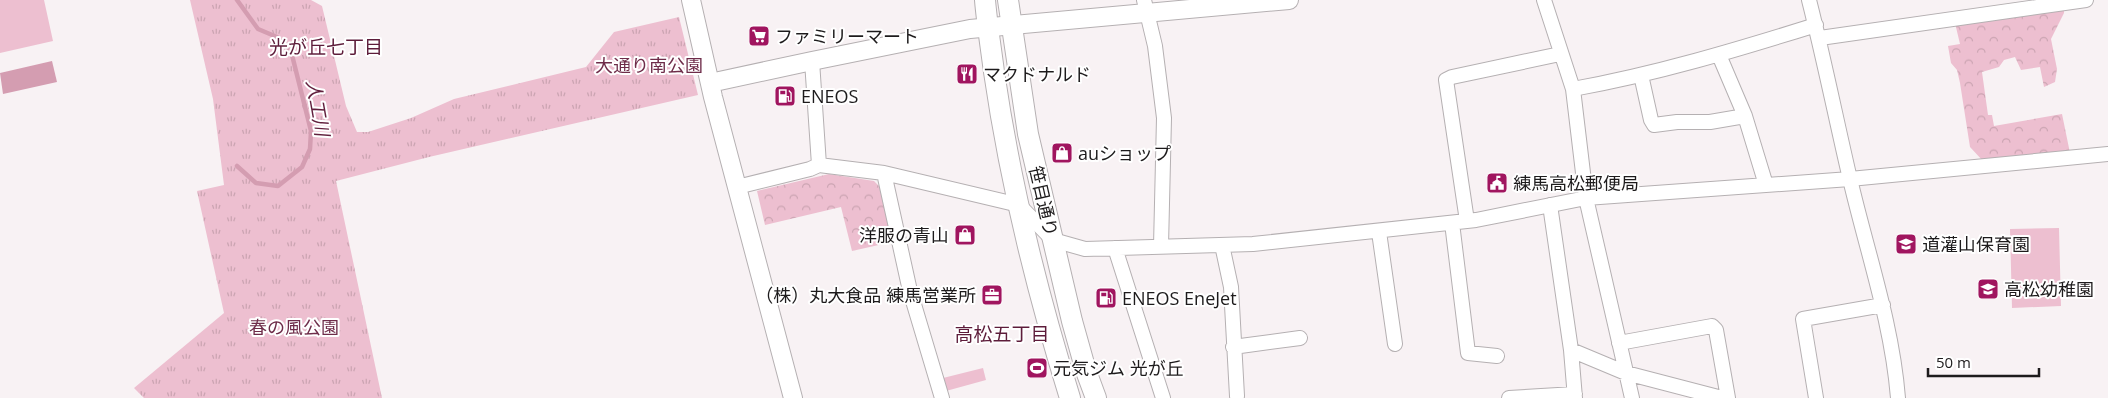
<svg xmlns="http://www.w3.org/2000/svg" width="2108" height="398" font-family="'Open Sans','Noto Sans JP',sans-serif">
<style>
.green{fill:#edbfd0}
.forest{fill:url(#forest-crowns)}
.park{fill:url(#park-tufts)}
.water{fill:#d49db1}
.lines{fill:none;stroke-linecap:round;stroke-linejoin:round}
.stream{stroke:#d49db1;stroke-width:4.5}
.minor-casing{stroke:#b5b0b2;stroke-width:16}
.tertiary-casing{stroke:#b5b0b2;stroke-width:20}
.secondary-casing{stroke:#b5b0b2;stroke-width:22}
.minor{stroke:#fff;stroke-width:14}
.tertiary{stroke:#fff;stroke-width:18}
.secondary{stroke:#fff;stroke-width:20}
.labels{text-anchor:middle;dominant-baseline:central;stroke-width:4;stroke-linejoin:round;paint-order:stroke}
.poi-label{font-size:18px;fill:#1d1b1c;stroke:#fff;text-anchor:start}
.park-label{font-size:18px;fill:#6e2c49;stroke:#fff}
.street-label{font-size:18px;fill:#1d1b1c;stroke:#fff}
.neighbourhood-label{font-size:19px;fill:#5d1c3a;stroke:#fff}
.water-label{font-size:19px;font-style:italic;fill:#611f3d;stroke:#fff}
</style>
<defs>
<pattern id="forest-crowns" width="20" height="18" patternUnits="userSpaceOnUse" patternTransform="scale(1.25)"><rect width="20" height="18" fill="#edbfd0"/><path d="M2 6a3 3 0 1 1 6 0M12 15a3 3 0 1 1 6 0" fill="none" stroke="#cba4b2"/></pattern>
<pattern id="park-tufts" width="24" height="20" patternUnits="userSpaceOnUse" patternTransform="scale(1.25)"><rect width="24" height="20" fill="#edbfd0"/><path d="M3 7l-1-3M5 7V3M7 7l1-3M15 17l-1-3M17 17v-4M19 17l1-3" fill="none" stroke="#cba4b2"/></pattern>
</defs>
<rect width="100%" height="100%" fill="#f8f2f4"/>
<path class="green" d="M0 0H44L53 41 0 53Z
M2059 228 2061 306 2012 308 2010 229Z
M983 368 986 380 946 391 943 378Z"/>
<path class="forest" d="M2064 7V13L2051 39 2057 69 2055 82 2044 87 2040 67 2021 70 2015 57 2004 60 1999 67 1982 72 1988 115H1992L1994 126 2062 114 2070 153 1983 161 1970 147 1960 83 1957 70 1951 63 1948 46 1960 44 1955 23Z
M829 174 874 181 880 187 892 242 852 251 841 207 765 225 757 191Z"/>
<path class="park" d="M190 0H311L322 6 346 106 357 132H368L411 118 454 99 586 67 614 32 679 17 698 95 429 157 336 181 382 398H144L134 388 224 313 197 191 224 185 213 99Z"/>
<path class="water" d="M52 61 57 82 3 94 0 73Z"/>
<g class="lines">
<path class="stream" d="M237 0 258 29 277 37 292 55 311 131 310 149 302 167 278 186 256 183 237 166"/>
<g class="minor-casing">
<path id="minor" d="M1144 0 1155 46 1164 118 1161 246
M1544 0 1573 89 1586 198 1632 398
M1809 0C1824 59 1836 119 1850 179 1867 252 1892 323 1898 398
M1820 38 2086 0
M1719 55 1745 116 1766 185
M812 61 819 165 884 173
M1641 75 1651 120 1654 125 1677 122H1710L1745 116
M1573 89C1656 74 1736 50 1816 25
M737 187 810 169 819 165
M1550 205 1571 350 1575 398
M1467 221 1446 80 1452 77 1560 54
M1452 223 1468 353 1497 356
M1379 232 1395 344
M1222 245 1231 287 1237 396
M1115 248 1163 398
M1619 343 1712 326 1716 330 1728 398
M1233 347 1300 338
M1571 350 1626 373 1722 398
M942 398 910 291 884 173 1019 205 1053 240 1085 249 1253 244 1476 220 1586 198 1850 179 2108 154
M1509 398 1575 394
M1816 398 1803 319 1883 305"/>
</g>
<g class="tertiary-casing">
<path id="tertiary" d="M691 0 713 97 793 398
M710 83 812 61 970 29 1289 0"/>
</g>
<g class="secondary-casing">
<path id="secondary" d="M985 0C987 24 991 48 994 72 1010 182 1037 292 1070 398
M1008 0 1028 134 1072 321 1086 371 1096 398"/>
</g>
<use href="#minor" class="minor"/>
<use href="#tertiary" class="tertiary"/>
<use href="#secondary" class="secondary"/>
</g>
<defs>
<g id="supermarket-square" transform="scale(1.125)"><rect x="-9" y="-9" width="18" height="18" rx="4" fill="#a0155f" stroke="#fff"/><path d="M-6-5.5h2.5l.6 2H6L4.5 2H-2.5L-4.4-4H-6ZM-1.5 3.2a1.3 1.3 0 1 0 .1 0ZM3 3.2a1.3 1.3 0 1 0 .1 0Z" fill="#fff"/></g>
<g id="restaurant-square" transform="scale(1.125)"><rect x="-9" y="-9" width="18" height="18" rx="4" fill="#a0155f" stroke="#fff"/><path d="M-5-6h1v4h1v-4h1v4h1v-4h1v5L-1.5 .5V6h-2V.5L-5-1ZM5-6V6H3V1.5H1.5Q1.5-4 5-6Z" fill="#fff"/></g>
<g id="fuel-square" transform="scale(1.125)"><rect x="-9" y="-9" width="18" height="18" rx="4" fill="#a0155f" stroke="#fff"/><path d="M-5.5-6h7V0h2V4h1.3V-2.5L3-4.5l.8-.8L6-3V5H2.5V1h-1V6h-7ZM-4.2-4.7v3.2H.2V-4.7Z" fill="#fff"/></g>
<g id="shop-square" transform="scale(1.125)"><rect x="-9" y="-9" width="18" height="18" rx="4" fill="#a0155f" stroke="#fff"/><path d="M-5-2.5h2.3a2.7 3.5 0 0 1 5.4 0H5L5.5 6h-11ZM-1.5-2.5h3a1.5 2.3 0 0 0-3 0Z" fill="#fff"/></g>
<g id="civic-square" transform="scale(1.125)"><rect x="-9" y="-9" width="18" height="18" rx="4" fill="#a0155f" stroke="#fff"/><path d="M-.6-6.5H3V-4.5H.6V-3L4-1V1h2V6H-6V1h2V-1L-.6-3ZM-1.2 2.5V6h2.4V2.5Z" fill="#fff"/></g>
<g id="school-square" transform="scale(1.125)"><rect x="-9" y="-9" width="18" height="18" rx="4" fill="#a0155f" stroke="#fff"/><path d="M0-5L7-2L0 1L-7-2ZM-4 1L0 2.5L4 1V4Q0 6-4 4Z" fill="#fff"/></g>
<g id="office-square" transform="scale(1.125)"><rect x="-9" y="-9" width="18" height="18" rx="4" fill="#a0155f" stroke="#fff"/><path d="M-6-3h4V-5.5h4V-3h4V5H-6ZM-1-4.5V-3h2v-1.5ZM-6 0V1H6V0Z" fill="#fff"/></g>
<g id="stadium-square" transform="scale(1.125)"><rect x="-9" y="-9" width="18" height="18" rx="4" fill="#a0155f" stroke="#fff"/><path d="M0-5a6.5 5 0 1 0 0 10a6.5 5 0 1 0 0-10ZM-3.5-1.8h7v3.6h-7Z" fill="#fff"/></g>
</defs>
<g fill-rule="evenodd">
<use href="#supermarket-square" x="759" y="36"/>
<use href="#restaurant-square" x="967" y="74"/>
<use href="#fuel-square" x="785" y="96"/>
<use href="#shop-square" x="1062" y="153"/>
<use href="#civic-square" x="1497" y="183"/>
<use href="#shop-square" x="965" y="235"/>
<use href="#school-square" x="1906" y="244"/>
<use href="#school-square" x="1988" y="289"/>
<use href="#office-square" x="992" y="295"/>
<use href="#fuel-square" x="1106" y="298"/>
<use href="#stadium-square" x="1037" y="368"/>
</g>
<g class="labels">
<g class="poi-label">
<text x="775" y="36">ファミリーマート</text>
<text x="983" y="74">マクドナルド</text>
<text x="801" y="96">ENEOS</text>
<text x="1078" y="153">auショップ</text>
<text x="1513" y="183">練馬高松郵便局</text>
<text x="949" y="235" text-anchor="end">洋服の青山</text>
<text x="1922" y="244">道灌山保育園</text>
<text x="2004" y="289">高松幼稚園</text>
<text x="976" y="295" text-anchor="end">（株）丸大食品 練馬営業所</text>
<text x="1122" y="298">ENEOS EneJet</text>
<text x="1053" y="368">元気ジム 光が丘</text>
</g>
<g class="park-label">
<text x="649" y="65">大通り南公園</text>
<text x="294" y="327">春の風公園</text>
</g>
<g class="street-label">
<text transform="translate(1044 201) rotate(77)">笹目通り</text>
</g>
<g class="neighbourhood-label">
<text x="326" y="47">光が丘七丁目</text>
<text x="1002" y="334">高松五丁目</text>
</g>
<g class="water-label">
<text transform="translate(318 108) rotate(80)">人工川</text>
</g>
</g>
<path d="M1928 368v8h111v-8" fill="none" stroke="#1d1b1c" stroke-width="2.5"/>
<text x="1936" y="368" font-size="15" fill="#1d1b1c" stroke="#ffffff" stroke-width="4" paint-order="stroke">50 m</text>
</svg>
